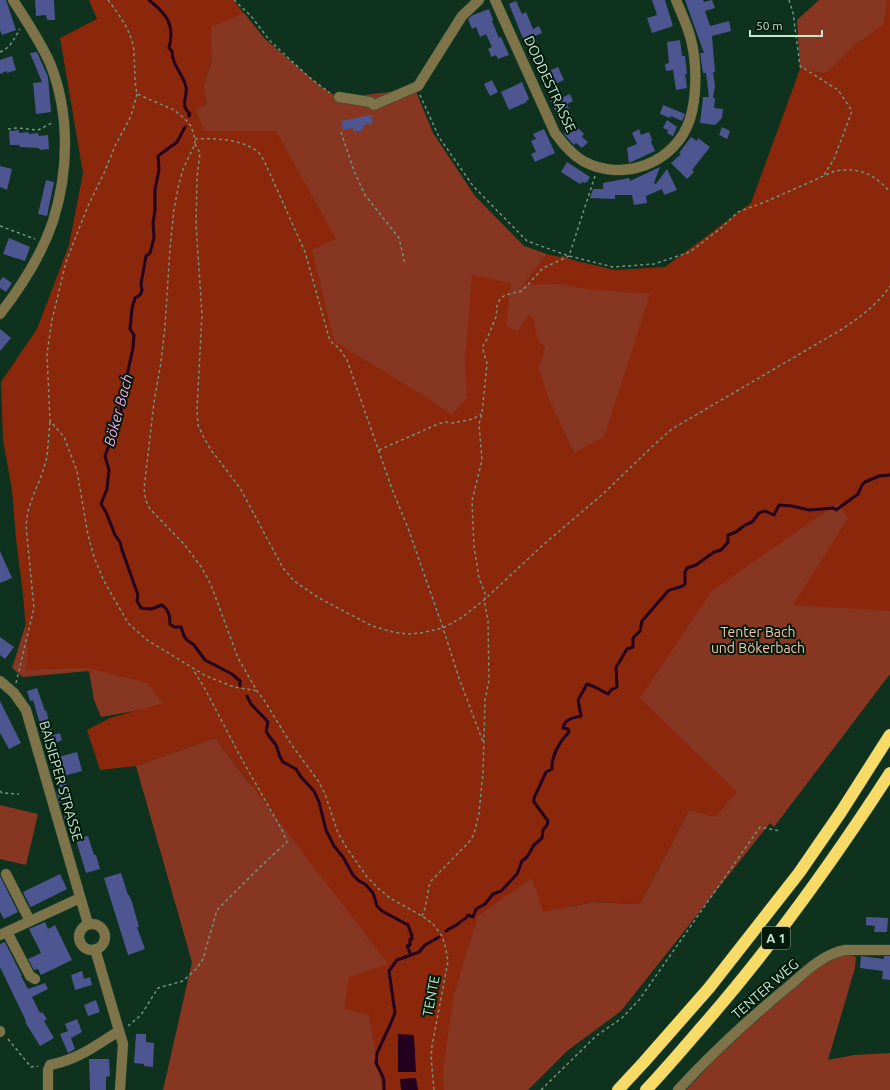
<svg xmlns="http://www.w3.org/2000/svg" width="890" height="1090" font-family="Ubuntu,sans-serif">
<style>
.green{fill:#873621;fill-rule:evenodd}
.forest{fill:#8b280b}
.water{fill:#23001d}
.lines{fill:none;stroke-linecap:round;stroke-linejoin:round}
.stream{stroke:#23001d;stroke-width:3}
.building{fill:#4e5691}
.minor-casing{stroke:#2b4f3a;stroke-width:11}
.highway-casing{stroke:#2b4f3a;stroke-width:13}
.path{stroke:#72957f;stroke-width:1.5;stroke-dasharray:3 3;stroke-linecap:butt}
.minor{stroke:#7f7449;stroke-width:10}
.highway{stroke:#f8db66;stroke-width:12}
.labels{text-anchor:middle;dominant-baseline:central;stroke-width:4;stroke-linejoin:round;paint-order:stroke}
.shield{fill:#001909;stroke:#89a894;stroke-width:1}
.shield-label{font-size:13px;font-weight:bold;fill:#c4e6cf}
.street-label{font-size:14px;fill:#c4e6cf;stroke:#001909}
.park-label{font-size:14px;fill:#f9c1b2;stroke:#001909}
.water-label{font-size:15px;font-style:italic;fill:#fba2e6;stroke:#001909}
</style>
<rect width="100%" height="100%" fill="#0e321e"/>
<path class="green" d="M819 0H888L884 25 855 45 826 74 800 69 797 20Z
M244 13 265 39 320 86 339 98 415 89 433 133 475 196 524 246 547 254 526 282H528L562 256 594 268 627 273 669 268 555 679 890 454V674L774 827 770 823 621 1011 567 1051 528 1090H163L192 962 136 766 215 738 250 784 205 698 101 717 94 700 89 671 23 677 12 668 29 614 140 42ZM212 58 203 88 207 104 195 109 203 129 186 95ZM637 700 689 810 640 904 593 902 570 907Z
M0 805 38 814 26 865 0 859Z
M838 951 856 957 855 968 828 1060 854 1055 890 1053V1090H686L767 1004Z"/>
<path class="forest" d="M89 0H233L244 13 211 27 212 58 203 88 207 104 195 109 204 131H276L336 239 312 250 334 341 426 397 452 415 467 397 465 361 472 275 511 283 506 325 517 332 529 315 533 317 537 338 545 348 539 368 547 395 574 453 604 437 650 294 586 289 560 284 523 285 547 254 615 270 665 267 751 203 800 69 826 74 855 45 883 25 888 0H890V611L793 605 848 518 838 503 712 591 640 698 737 792 715 817 689 810 640 904 593 902 543 912 532 878 478 916 454 995 443 1069 444 1090H382L369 1015 344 1009 349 977 388 964 215 738 136 766 100 770 87 730 110 718 163 703 147 683 88 668 26 670 28 654 23 594 16 539 12 490 3 440 1 382 37 329 69 245 83 173 60 38 97 19Z"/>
<path class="water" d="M398 1034 414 1035 416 1072H398Z
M416 1078 418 1090H401L400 1079Z"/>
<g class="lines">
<path class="stream" d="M149 0C167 14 175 25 169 48L172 51C172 66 183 73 186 87 188 98 179 104 190 114L189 116
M185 127 177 142 158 156 159 170 155 189V210L153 223 154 238 150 253 146 256 141 284 142 291 140 295 135 298 132 308 130 329 134 335 133 348 122 398 121 412 105 456 109 470 107 489 101 504 106 512 115 535 120 542 122 550 138 595 137 601 141 608 151 609 162 605C169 610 170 616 170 624L174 627H181L184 636 187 640 194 645 205 660 232 674 240 681V686
M247 696 251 704 268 722 266 731 269 736 276 745 280 757 283 762 296 769 301 777 314 791 319 802 326 830 334 846 343 857 353 875 359 881 365 884 373 893 377 906 382 911 408 925 412 936V939H410V945L407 946 411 955
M446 931C450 927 454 927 458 924 461 921 462 920 466 918L468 915 473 917 476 909 485 904 493 894 501 891 517 874 522 861 527 857 534 845 542 838 543 830 547 825 548 821 534 802V798L546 772 552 769C551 756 560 741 569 732L568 729 563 728C565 719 572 718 581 716L578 700 587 684 595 687 608 694 611 690 617 687 616 667 618 664 627 649 633 647V638L640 631 642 621 668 591C674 587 680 589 685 584V572L687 568 696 565 714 552 721 550 728 542V535L736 532 745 525 752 522 759 513 765 511 774 515 779 505 792 506 809 510 834 508 836 510 858 494 862 485 865 482 879 476 890 475
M384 1090V1083L383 1077 376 1063 377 1053 390 1025 395 1013 389 971 397 960 419 952 425 945 439 937"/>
</g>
<path class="building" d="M0 0H6L16 30 2 35 0 30Z
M35 0H54L55 20H47L46 15 36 16Z
M652 0H665L673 26 652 33 647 18 657 15Z
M685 0H703L704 2 712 0 715 8 705 11 710 26 729 21 731 31 712 36 715 72H713L715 86 713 98H715L714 108 723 109 722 118 715 125 700 123 703 97H709L706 73H703L700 53H704Z
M516 1 522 14 526 12 533 29 539 26 542 33 535 36 537 41 526 46 509 4Z
M489 9 493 20 492 21 499 38 501 37 509 55 498 59 496 55 491 57 490 53 488 49 492 47 486 34 480 37 476 27 472 29 468 19 473 15Z
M680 40 682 56H685L687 74H685L687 88 676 90 673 70 666 71 665 64 669 63 667 42Z
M37 52 48 77 51 112 36 114 33 83 42 82 30 53Z
M12 56 16 70 7 73V71L0 74V60Z
M541 59 544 65 538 68 535 62Z
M558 67 564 80 553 85 547 72Z
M492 80 498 92 490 96 484 84Z
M522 82 529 99 526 101 527 102 509 110 501 92Z
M560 92 563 97 570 94 573 101 567 104 572 116 568 118 584 134 582 137 588 142 582 148 576 143 574 145 564 134 565 132 549 97Z
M663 105 685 114 682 121 671 116 670 118 660 114Z
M371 115 373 123 363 125V130L353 132V128L343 130 341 121Z
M667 120 677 127 673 136 667 133 668 130 663 128Z
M722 127 730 131 727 139 719 135Z
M544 129 555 153 535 162 531 154 536 152 531 141 536 139 533 134Z
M639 129 641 135 649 132 652 140 651 142 655 151 629 163 627 148 637 144 632 133Z
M19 130V133L28 132 29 134 38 133 39 136 48 135 49 149 40 150 39 148 20 147 19 145H10L9 131Z
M691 137 697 141 698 138 710 147 692 170 694 172 687 179 671 163 681 154 679 153Z
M567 162 590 177 588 181 585 183 582 182 580 184 561 172Z
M0 166 12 169 7 190 0 187Z
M660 167 654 183 656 184 667 169 677 190 664 195 662 189 646 196 647 203 634 205 632 195H615V199L590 198 593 189H603V183L629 178 630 181Z
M46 180 54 182 47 216 38 214Z
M9 238 30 247 25 261 3 254Z
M3 277 12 283 6 292 0 288V281Z
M0 329 11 338 0 351Z
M0 551 12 578 0 583Z
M0 637 14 647 5 659 0 655Z
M37 688 45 711 46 710 53 735 60 733 62 740 55 743 58 757 77 752 82 771 64 776 71 800 60 803 56 791 59 790 53 765 48 748 45 749 42 738 44 737 33 700 30 701 27 691Z
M0 701 21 743 9 749 0 733Z
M74 810 83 837 88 836 94 855H96L100 869 86 873 72 827 68 828 64 817 69 815 68 812Z
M121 873 128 895H129L132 902 139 927H137L145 949 128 955 104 878Z
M60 874 67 889 31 907 30 906 23 892Z
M0 876 18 912 4 919 0 912Z
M866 917 888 918 887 932H874L875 926 866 925Z
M45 922 48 929 55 925 72 960 41 975 38 969 34 970 28 959 41 953 29 929Z
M5 942 22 976H21L28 989 45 983 48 989 32 997 40 1013 42 1012 47 1019 44 1021 54 1038 40 1046 25 1022 26 1021 0 967V944Z
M861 956 884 959V956H890V980L882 979 883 971 860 968Z
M82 971 84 979 90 977 92 985 75 990 71 975Z
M96 1000 100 1012 88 1016 84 1005Z
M77 1019 82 1032 71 1038 75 1049 68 1053 60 1034 68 1031 65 1024Z
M136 1034H146V1042L154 1043 153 1067 144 1066V1064L134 1063Z
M89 1059H109L110 1076 106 1077V1090H90Z"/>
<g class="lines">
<g class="minor-casing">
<path id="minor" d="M495 0 555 133C563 144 571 154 583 161 623 183 676 163 690 119 697 97 697 62 691 40 688 26 681 13 676 0
M339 97 370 102 374 105 418 86 462 16 479 0
M0 314C21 287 42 254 53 221 69 171 70 113 50 63 40 41 26 20 13 0
M0 681 14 693 26 710 88 924
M6 874 30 921
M79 937a13 13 0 1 1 26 0a13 13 0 1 1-26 0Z
M7 932 30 976 35 979
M0 935 80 898
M95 949 123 1044 120 1090
M0 1031V1032
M48 1090V1070L50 1065C79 1059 95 1046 119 1031
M678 1090C712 1053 750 1018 789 986 805 972 823 954 845 950H890"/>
</g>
<g class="highway-casing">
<path id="highway" d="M618 1090 644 1062 709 988 799 873 841 812 890 735
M646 1090C665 1070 682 1050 700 1029 770 949 832 863 890 773"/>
</g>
<path class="path" d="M108 0C120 16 133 33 134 53 135 67 134 80 137 94L174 110 184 118 191 126 195 139V144L183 169 178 188 174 209 170 248 165 327 161 362 154 402 144 489 146 501 150 509 184 544 202 568 211 585 238 658 257 691 264 700 291 744 319 782 325 794 338 833 346 847 367 877 379 889 390 898 422 916 433 924 442 936 445 945 448 961 432 1046 431 1057 434 1090
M234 0 251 16 270 41 309 77 330 93
M789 0 793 13 800 66 838 90 852 111 834 159 824 175
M0 52C11 48 14 38 20 29
M137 94 131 116 115 146 104 173 88 206 66 262 52 320 47 354 50 421 64 437 77 471 88 535 94 557 104 581 128 623 147 640 206 676 234 687 257 691
M420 95 439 137 473 186 527 241 569 256 613 267 654 264 690 252 721 228 738 212 765 202 835 171C860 167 874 174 890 192
M8 129 17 128 38 130 54 122
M341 132 354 171 365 195 399 238 405 264
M195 139C214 138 238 139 254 149 261 153 264 161 267 167L305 252 330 341 339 348 347 360 392 489 408 528 443 628 459 678 483 742
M195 144 200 153 197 177 196 224 202 315 197 409 198 425 203 436 211 450 240 488 283 568 294 581 319 598 372 626 393 632 407 634 421 633 443 628 461 618 484 600 543 545 604 493 656 443 672 429 844 328C861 316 878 304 890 286
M0 226 35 239
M379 450 438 424 445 422 453 423 473 419 481 414
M16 683 34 608 26 526 28 511 33 496 42 474 47 457 50 421
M0 791 2 793 19 794
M422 916 425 908 430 882 470 841 474 834 479 813 483 773 485 700 489 680 488 621 484 600 486 596 479 578 474 546 472 501 482 460 479 424 482 413 487 364C486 356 479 348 486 341L496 317 497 306 500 299 505 295 522 291 543 268 569 256 595 176
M128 1026 141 1015 158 988 183 981 196 969 203 959 217 910 259 868 287 842 282 830 240 756 204 687 194 671
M8 1039 31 1067 38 1066
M541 1090 596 1036 622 1018 639 1000 760 827 780 831"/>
<use href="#minor" class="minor"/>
<use href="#highway" class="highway"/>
</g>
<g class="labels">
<rect class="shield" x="762" y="927" width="28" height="22" rx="3"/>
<g class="shield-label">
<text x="776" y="938">A 1</text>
</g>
<g class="street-label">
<text transform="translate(550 84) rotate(65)">DODDESTRASSE</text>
<text transform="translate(61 781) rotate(74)">BAISIEPER STRASSE</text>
<text transform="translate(765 989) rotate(-41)">TENTER WEG</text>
<text transform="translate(431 996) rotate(-79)">TENTE</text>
</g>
<g class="park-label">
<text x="758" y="632">Tenter Bach<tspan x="758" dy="16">und Bökerbach</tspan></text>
</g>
<g class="water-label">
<text transform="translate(118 410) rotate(-75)">Böker Bach</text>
</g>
</g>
<path d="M750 30v6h72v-6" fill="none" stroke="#c4e6cf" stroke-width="2"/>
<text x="756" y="30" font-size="12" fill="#c4e6cf" stroke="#001909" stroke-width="3" paint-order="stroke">50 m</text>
</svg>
